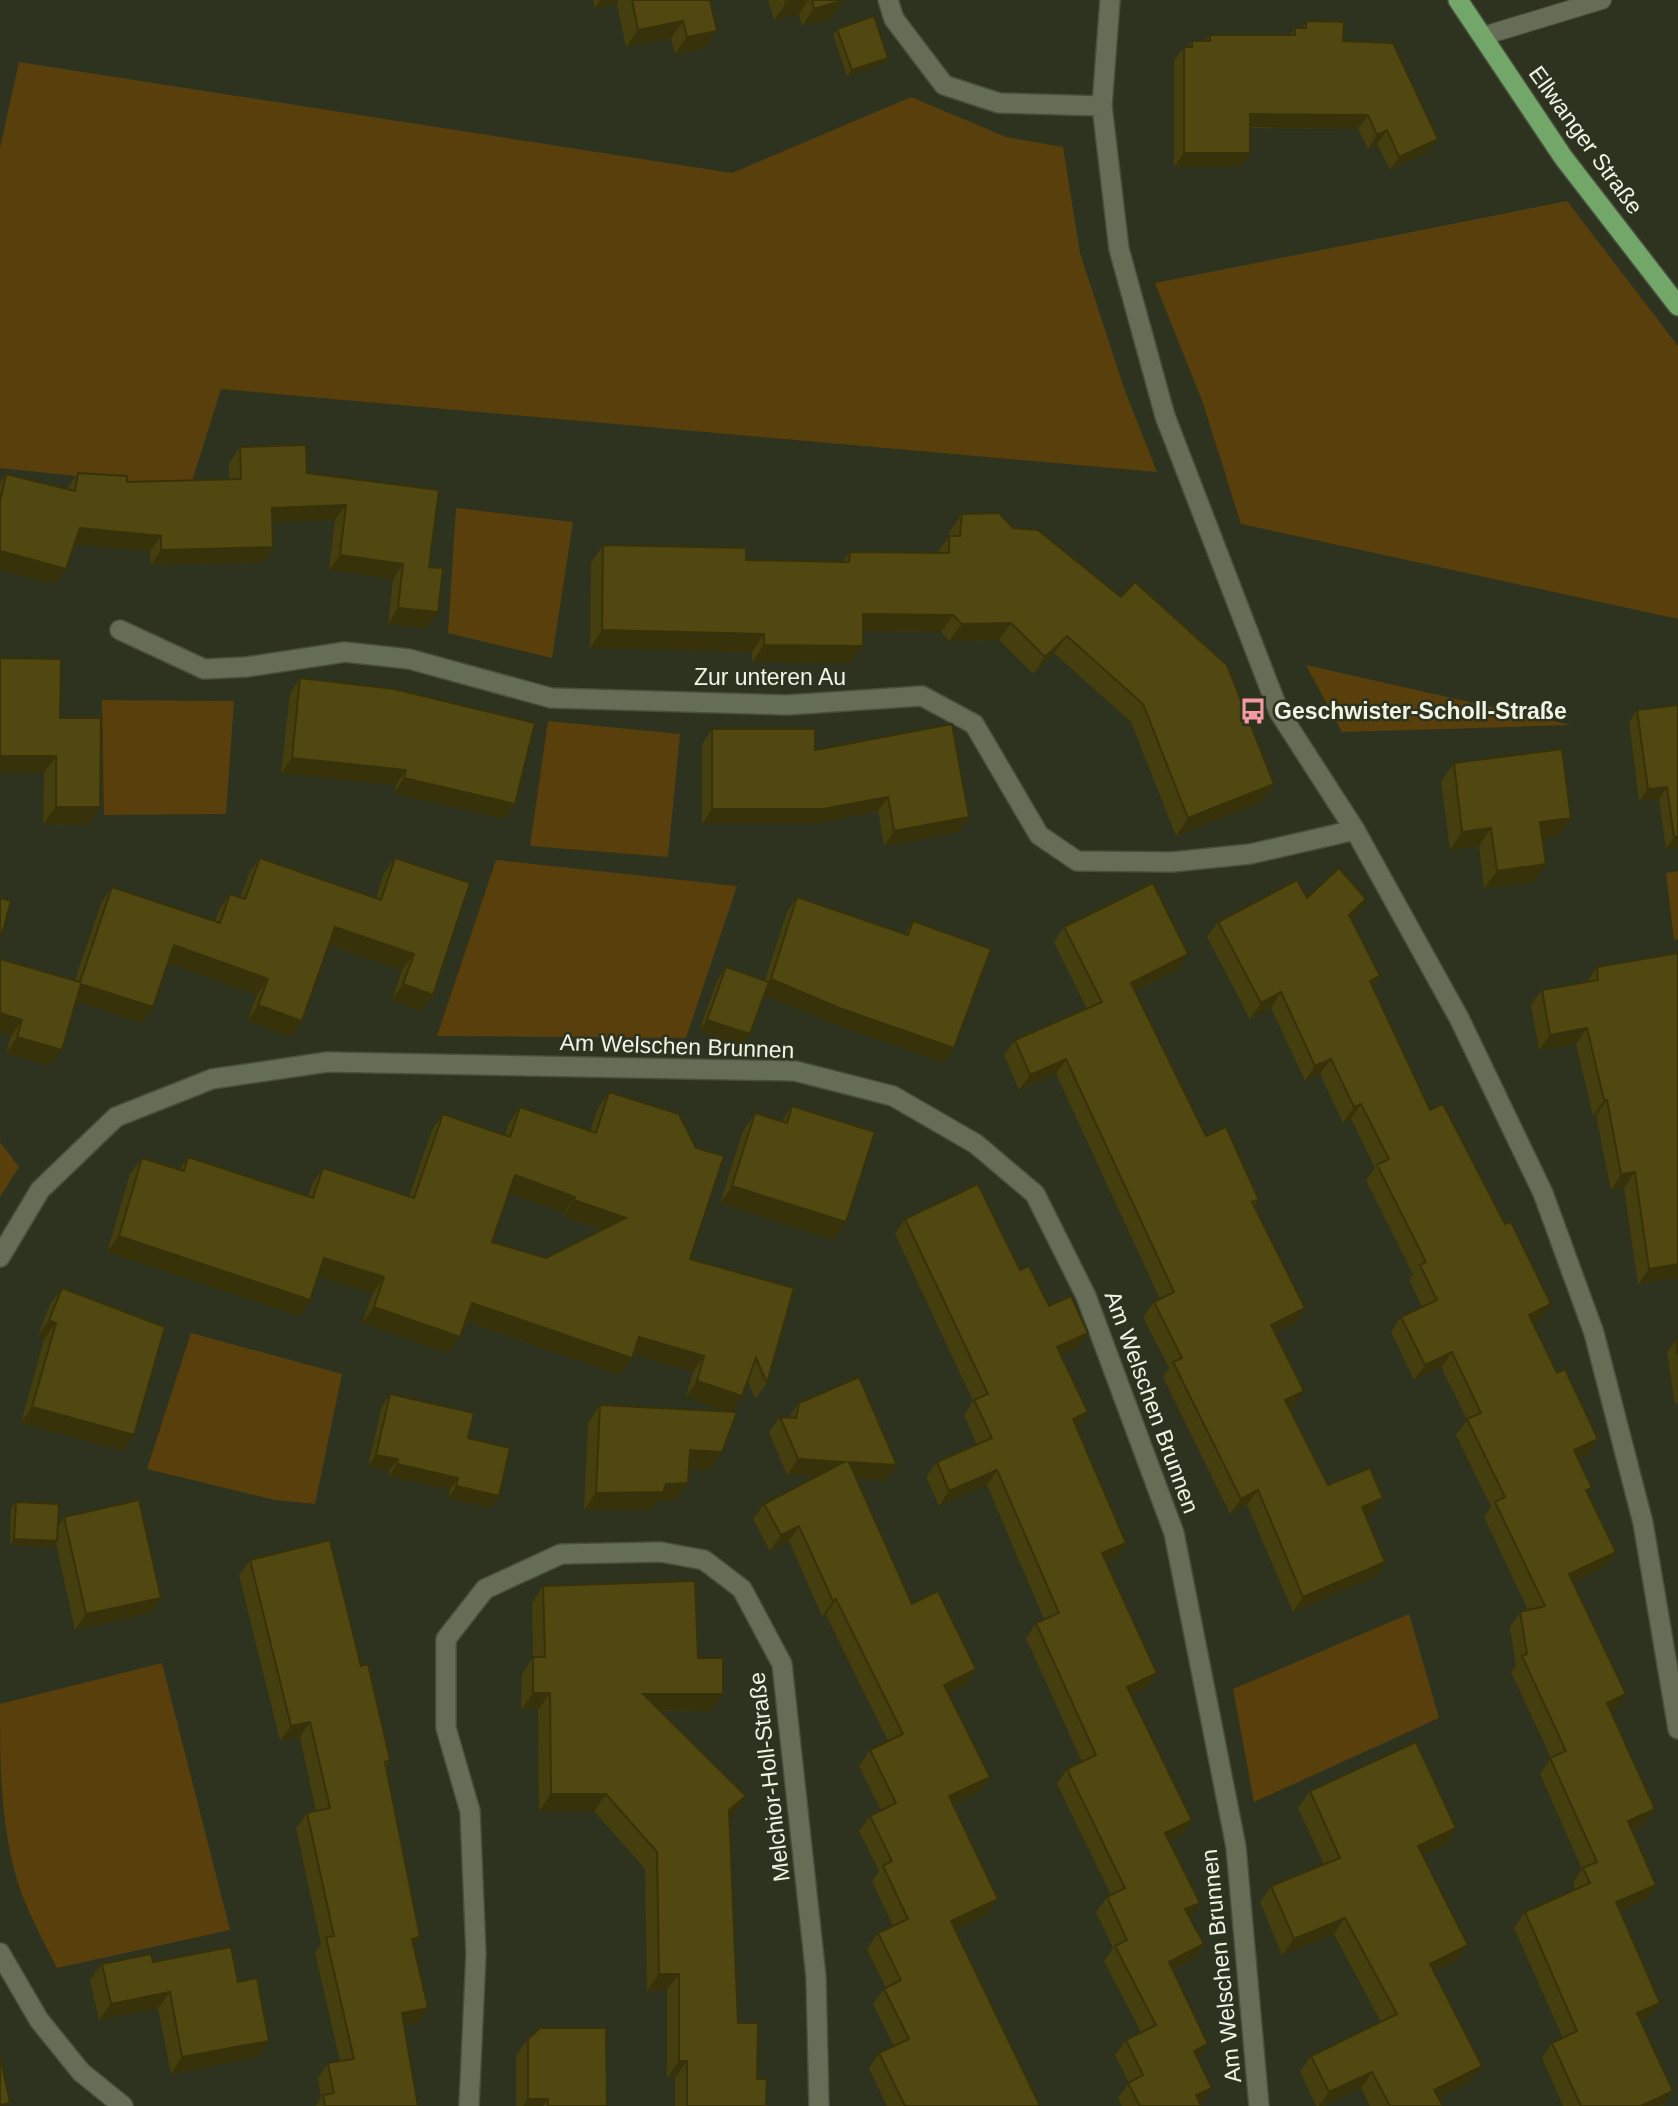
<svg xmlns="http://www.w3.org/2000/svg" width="1678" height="2106" font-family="Arial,sans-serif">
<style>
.green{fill:#593f0b}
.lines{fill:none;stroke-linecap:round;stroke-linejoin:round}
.service-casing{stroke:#494f3d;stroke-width:20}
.minor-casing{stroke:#494f3d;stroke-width:22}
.primary-casing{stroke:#494f3d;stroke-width:22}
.service{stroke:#666d56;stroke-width:18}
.minor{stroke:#666d56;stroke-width:19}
.primary{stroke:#72a769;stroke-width:19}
.wall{fill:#453e0e;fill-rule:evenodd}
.shaded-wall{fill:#38320b}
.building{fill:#504810;stroke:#38320b;stroke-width:2;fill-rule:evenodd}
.labels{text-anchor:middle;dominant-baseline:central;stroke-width:5;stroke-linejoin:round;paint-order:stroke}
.street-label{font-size:23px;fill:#eff4e6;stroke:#2d331e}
.poi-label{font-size:23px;font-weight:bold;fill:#eff4e6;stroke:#2d331e;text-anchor:start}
</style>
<rect width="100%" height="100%" fill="#2d331e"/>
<path class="green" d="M19 62 732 173 911 97 1006 137 1063 147 1080 253 1125 391 1157 472 221 389 190 488 0 468V148Z
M1567 201 1678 346V619L1241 524 1203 403 1155 283Z
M456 508 573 522 552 658 448 633Z
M1306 665 1571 725 1342 732Z
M102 700 234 701 226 814 104 815Z
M548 721 680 734 668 857 530 846Z
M496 860 737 886 686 1038 437 1036Z
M1678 871V939L1674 940 1666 873Z
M0 1142 19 1167 0 1197Z
M191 1333 342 1374 315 1504 275 1500 147 1469Z
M1409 1614 1439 1718 1254 1802 1233 1689Z
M162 1663 230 1930 57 1968C45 1944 32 1920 22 1895 0 1833 0 1769 0 1704Z"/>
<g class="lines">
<g class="service-casing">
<path id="service" d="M1483 36 1602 0"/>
</g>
<g class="minor-casing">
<path id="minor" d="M888 0 894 19 944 85 999 103 1102 106
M1110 0 1102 106 1119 249 1165 416 1279 712 1355 830 1459 1018 1543 1193 1594 1333 1643 1523 1678 1729
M120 630 204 669 246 667 345 652 409 659 551 698 787 705 922 696 974 724 1039 835 1077 861 1172 862 1250 854 1355 830
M0 1257 40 1190 116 1117 212 1079 327 1062 795 1071 893 1096 976 1144 1035 1194 1086 1296 1174 1533 1236 1847 1259 2106
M0 1953 39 2020 81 2072 123 2106
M469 2106 476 1954 470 1811 446 1728V1639L485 1589 561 1554 661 1552 704 1560 742 1589 782 1664 816 1977 819 2106"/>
</g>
<g class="primary-casing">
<path id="primary" d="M1458 0 1563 157 1678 306"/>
</g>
<use href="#service" class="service"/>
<use href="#minor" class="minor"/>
<use href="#primary" class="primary"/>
</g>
<path class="wall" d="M593 0H710L705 48 675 54 671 38 626 47 617 4 595 8Z
M768 0H844L832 18 802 26 799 14 774 20Z
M1306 21 1343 41 1428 152 1390 170 1377 144 1368 149 1358 129 1250 128 1241 167H1174V60L1184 47H1187L1192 41H1205L1210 35H1290L1295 28H1302Z
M837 29 888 58 884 64 847 76 833 35Z
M240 447 307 473 429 567 427 628 388 624 393 579 329 570 335 520 273 522V547L263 562 151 565 150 551 75 544 56 584 0 570V483L6 474 67 489 78 473 127 482 229 479V463Z
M962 514 1013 528 1274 784 1262 801 1176 836 1131 722 1054 653 1033 674 999 640 949 641 941 632 863 631 850 663 752 662V652L590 648 591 563 603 545 746 560 843 561 850 552 937 553 949 536 950 531Z
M0 658 60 718 88 825 43 824 44 773H0Z
M300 678 515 804 504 819 394 793 396 785 281 773 290 693Z
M1678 705V848L1666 849 1659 799 1639 801 1629 722 1637 710Z
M712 729 815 750 969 817 959 832 884 846 878 811 813 824H702V744Z
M1454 763 1571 818 1559 836 1542 838 1534 882 1484 888 1479 846 1450 850 1441 781Z
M260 858 376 898 384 873 395 858 470 883 421 1011 392 1000 402 970 329 945 302 1021 291 1037 247 1021 257 995 168 963 142 1023 76 1001 50 1066 6 1053 11 1036 0 1032 75 980 101 903 112 887 215 921 219 910 230 894 240 898 249 873Z
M797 897 905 934 913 921 954 1048 944 1063 832 1023 764 995 750 1034 741 1046 699 1031 718 979 726 967 765 980 787 912Z
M1307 898 1356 915 1351 919 1380 976 1373 987 1430 1110 1541 1319 1533 1323 1557 1373 1598 1439 1588 1454 1578 1459 1587 1494 1616 1552 1605 1567 1573 1582 1615 1710 1611 1712 1644 1824 1632 1830 1656 1885 1645 1900 1620 1911 1649 2018 1641 2022 1673 2091 1663 2106H1563L1542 2058 1552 2043 1563 2038 1514 1928 1525 1912 1575 1890 1573 1883 1582 1869 1540 1774 1551 1758 1511 1672 1516 1666 1510 1627 1520 1612 1528 1610 1484 1517 1491 1507 1456 1435 1467 1420 1441 1367 1414 1380 1391 1332 1401 1317 1422 1307 1409 1280 1413 1274 1366 1180 1375 1168 1351 1119 1343 1123 1320 1074 1305 1081 1271 1008 1250 1019 1207 937 1218 922Z
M1064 927 1178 969 1135 991 1206 1136 1259 1200 1254 1206 1305 1308 1295 1323 1275 1333 1293 1406 1289 1408 1328 1485 1383 1498 1372 1513 1366 1516 1385 1562 1375 1577 1293 1612 1247 1505 1230 1514 1163 1377 1169 1368 1143 1317 1154 1302 1160 1299 1056 1074 1019 1090 1004 1055 1015 1040 1087 1009 1054 942Z
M1678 953V1278L1638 1284 1624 1188 1611 1190 1596 1115 1593 1116 1576 1044 1539 1050 1531 1005 1542 990 1587 982 1597 967Z
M609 1092 690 1259 794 1288 767 1383 755 1399 748 1381 731 1412 722 1452 710 1470 689 1468 676 1500 656 1501 651 1510H584L588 1423 600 1405 729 1412 686 1397 693 1372 633 1354 620 1375 465 1321 448 1353 362 1323 373 1293 318 1276 310 1300 299 1316 107 1252 130 1174 142 1158 180 1169 188 1157 308 1196 312 1184 323 1168 409 1197 432 1130 443 1114 505 1135 509 1123 520 1107 590 1131 598 1108ZM509 1193 564 1213 563 1217 602 1230 546 1258 492 1242Z
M792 1106 834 1240 720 1203 743 1131 755 1113 781 1122Z
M905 1219 1020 1270 1049 1306 1077 1348 1061 1355 1088 1412 1077 1428 1116 1558 1106 1562 1146 1688 1131 1695 1192 1820 1181 1835 1169 1841 1200 1903 1190 1918 1204 1944 1193 1959 1173 1970 1208 2044 1198 2059 1212 2088 1200 2103 1201 2106H1122L1118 2098 1129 2083 1115 2055 1126 2040 1141 2032 1104 1961 1113 1948 1096 1912 1107 1897 1111 1895 1057 1784 1067 1769 1082 1762 1026 1638 1036 1623 1044 1619 987 1485 939 1506 926 1477 937 1462 977 1445 964 1415 973 1401 895 1234Z
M62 1288 134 1435 123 1451 21 1423 44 1339 38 1336 50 1304Z
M1678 1339V1403L1675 1404 1667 1352 1676 1340Z
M390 1394 468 1438 491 1508 448 1498 450 1490 389 1476V1471L368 1466 382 1406Z
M799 1403 886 1481 856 1479 912 1604 976 1669 965 1685 948 1693 990 1777 979 1792 953 1805 987 1914 955 1930 1040 2106H887L869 2068 879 2053 894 2046 873 2004 884 1989 886 1988 867 1949 878 1933 893 1926 872 1881 879 1871 859 1831 870 1816 881 1810 859 1766 870 1750 888 1741 826 1615 822 1616 789 1541 770 1551 753 1519 764 1504 817 1476 787 1475 769 1432 780 1417H789Z
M16 1502 58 1527 64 1517 161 1598 151 1613 75 1630 56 1543 53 1547 10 1545 11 1508Z
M250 1560 361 1666 390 1760 386 1767 414 1946 428 2008 417 2023 404 2026 418 2106H316L321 2098 318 2078 328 2063 340 2061 315 1953 321 1944 296 1828 307 1813 316 1811 300 1737 280 1741 239 1575Z
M543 1586 698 1658 723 1694 711 1711H660L735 1813 729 1817 738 2023 766 2106H675V2078H667V1990L647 1991 645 1869 594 1811H539L538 1710H521L522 1674 533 1657 532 1603Z
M1310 1791 1456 1828 1445 1845 1422 1855 1468 1945 1456 1961 1434 1972 1482 2066 1470 2082 1438 2098 1443 2106H1370L1361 2088 1323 2106H1316L1300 2072 1311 2056 1381 2022 1334 1934 1282 1955 1260 1902 1271 1886 1324 1864 1298 1808Z
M153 1962 238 1982 258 2057 171 2074 158 2008 99 2020 90 1980 102 1964Z
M528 2039 607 2106H516V2056Z"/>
<path class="shaded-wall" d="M600 0H619L617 4 595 8Z
M797 0H808L799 14 774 20 786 3Z
M844 0 832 18 802 26 814 9Z
M683 21 671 38 626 47 638 30Z
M717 31 705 48 675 54 687 37Z
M888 58 884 64 847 76 852 70Z
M1250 114 1368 115 1358 129 1241 127Z
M1387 130 1377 144 1368 149 1377 135Z
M1438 139 1428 152 1390 170 1399 157Z
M1184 153H1250L1241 167H1174Z
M346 505 335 520 261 523 272 508Z
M80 528 161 536 150 551 69 544Z
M273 547 263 562 151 565 161 550Z
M0 551 66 569 56 584 0 570Z
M340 555 403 564 393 579 329 570Z
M398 608 438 612 427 628 388 624Z
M863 614 953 615 941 632 851 631Z
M1011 623 999 640 949 641 962 624Z
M602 630 764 634 752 652 590 648Z
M1067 636 1054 653 1033 674 1045 657Z
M764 645 863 646 850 663 752 662Z
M0 756H56L44 773H0Z
M292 758 406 770 396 785 281 773Z
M404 778 515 804 504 819 394 793Z
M1274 784 1262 801 1176 836 1188 818Z
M1667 787 1659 799 1639 801 1648 789Z
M888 797 878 811 813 824H702L712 809Z
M56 807H100L88 825 43 824Z
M969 817 959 832 884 846 894 831Z
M1571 818 1559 836 1528 840 1540 822Z
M1491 828 1479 846 1450 850 1462 832Z
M1674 837H1678V848L1666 849Z
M1546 864 1534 882 1484 888 1497 871Z
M1366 899 1356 915 1339 930 1349 915Z
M335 927 414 954 402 970 324 943Z
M174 945 268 979 257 995 162 961Z
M1188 954 1178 969 1120 998 1131 983Z
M1380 976 1370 992V981Z
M771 979 954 1048 944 1063 832 1023 760 994Z
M81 984 153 1007 142 1023 70 999Z
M403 984 433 995 421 1011 392 1000Z
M1281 992 1271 1008 1250 1019 1261 1003Z
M258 1005 302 1021 291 1037 247 1021Z
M0 1013 22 1020 11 1036 0 1032Z
M707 1020 750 1034 741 1046 699 1031Z
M1587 1028 1576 1044 1539 1050 1550 1035Z
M17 1037 62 1050 50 1066 6 1053Z
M1066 1059 1056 1074 1019 1090 1030 1075Z
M1331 1059 1320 1074 1305 1081 1315 1066Z
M1604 1100H1607L1596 1115 1593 1116Z
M1361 1104 1351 1119 1343 1123 1354 1107Z
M1635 1172 1624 1188 1611 1190 1621 1174Z
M515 1175 575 1197 564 1213 504 1191Z
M732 1186 846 1222 834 1240 720 1203Z
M574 1200 626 1218 615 1234 563 1217Z
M119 1236 310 1300 299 1316 107 1252Z
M324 1258 384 1277 373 1293 312 1275Z
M1678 1264V1278L1638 1284 1649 1269Z
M472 1303 632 1358 620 1375 460 1319Z
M1551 1304 1541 1319 1518 1330 1529 1315Z
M374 1307 460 1337 448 1353 362 1323Z
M1305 1308 1295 1323 1261 1340 1271 1325Z
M49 1320 56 1323 44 1339 38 1336Z
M1088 1333 1077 1348 1047 1362 1057 1347Z
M639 1337 704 1356 693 1372 628 1353Z
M1452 1352 1441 1367 1414 1380 1425 1365Z
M697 1381 742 1396 731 1413 686 1397Z
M1304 1391 1293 1406 1275 1415 1285 1400Z
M32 1407 134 1435 123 1451 21 1423Z
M1088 1412 1078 1427 1063 1434 1073 1419Z
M1598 1439 1588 1454 1563 1466 1574 1450Z
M690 1450 722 1452 710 1470 678 1468Z
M376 1455 398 1459 389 1471 368 1466Z
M798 1459 844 1462 833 1478 787 1475Z
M849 1462 897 1465 886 1481 838 1478Z
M397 1464 458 1478 450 1490 389 1476Z
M997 1470 987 1485 939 1506 949 1491Z
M688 1483 676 1500 656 1501 651 1510H584L596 1493 666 1484Z
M456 1486 499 1496 491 1508 448 1498Z
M1258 1490 1247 1505 1230 1514 1241 1499Z
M1383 1498 1372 1513 1351 1522 1362 1507Z
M799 1526 789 1541 770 1551 781 1535Z
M14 1539 57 1541 53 1547 10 1545Z
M1126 1543 1116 1558 1091 1568 1102 1553Z
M1616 1552 1605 1567 1558 1589 1569 1574Z
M1385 1562 1375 1577 1293 1612 1303 1597Z
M161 1598 151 1613 75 1630 86 1614Z
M836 1599 826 1615 822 1616 833 1601Z
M976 1669 965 1685 933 1700 944 1685Z
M1157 1673 1146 1688 1116 1702 1127 1687Z
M533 1693H550L538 1710H521Z
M643 1694H723L711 1711 631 1710Z
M1626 1694 1615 1710 1596 1718 1607 1703Z
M310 1722 300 1737 280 1741 291 1726Z
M990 1777 979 1792 938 1812 949 1796Z
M551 1794H606L594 1811H539Z
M746 1796 735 1813 718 1827 729 1810Z
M1655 1809 1644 1824 1617 1836 1628 1821Z
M1192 1820 1181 1835 1155 1848 1165 1833Z
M1456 1828 1445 1845 1406 1863 1418 1846Z
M1656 1885 1645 1900 1605 1918 1616 1902Z
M998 1899 987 1914 940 1937 951 1921Z
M1200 1903 1190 1918 1185 1909Z
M1345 1918 1334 1934 1282 1955 1294 1939Z
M420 1937 409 1953 412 1939Z
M1204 1944 1193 1959 1159 1977 1169 1962Z
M1468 1945 1456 1961 1419 1980 1430 1964Z
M659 1974H679L667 1990 647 1991Z
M170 1992 158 2008 99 2020 111 2004Z
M1660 2003 1649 2018 1626 2028 1637 2013Z
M428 2008 417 2023 391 2029 402 2013Z
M269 2041 258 2057 171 2074 182 2057Z
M1208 2044 1198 2059 1194 2051Z
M679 2061H687L675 2078H667Z
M1482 2066 1470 2082 1423 2106 1434 2090Z
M1372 2072 1361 2088 1323 2106H1319L1329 2092Z
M1212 2088 1201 2103 1194 2106 1196 2095Z
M1673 2091 1663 2106H1641Z
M528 2099H548L543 2106H523Z"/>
<path class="building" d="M632 0H710L717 31 687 37 683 21 638 30Z
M785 0H797L786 3Z
M812 0H844L814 9Z
M874 16 888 58 852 70 837 29Z
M1306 21 1344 22 1343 41 1393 43 1438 139 1399 157 1387 130 1377 135 1368 115 1250 114V153H1184V47H1192V41H1210V35H1295V28H1306Z
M306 445 307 473 439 490 429 567 443 568 438 612 398 608 403 564 340 555 346 505 272 508 273 547 161 550V536L80 528 66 569 0 551V501L6 474 75 491 78 473 127 476V482L241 479 240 447Z
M999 513 1013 528 1038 530 1121 597 1135 582 1227 665 1274 784 1188 818 1143 704 1067 636 1045 657 1011 623 962 624 953 615 863 614V646L764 645V634L602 630 603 545 746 548V560L849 562 850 552 949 553V536H960L962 514Z
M0 658 61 659 60 718H101L100 807H56V756H0Z
M300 678 394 689 535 723 515 804 404 778 406 770 292 758Z
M1678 705V837H1674L1667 787 1648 789 1637 710Z
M952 724 969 817 894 831 888 797 823 809H712V729H815V750Z
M1562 749 1571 818 1540 822 1546 864 1497 871 1491 828 1462 832 1454 763Z
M260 858 381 900 395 858 470 883 433 995 403 984 414 954 335 927 302 1021 258 1005 268 979 174 945 153 1007 81 984 62 1050 17 1037 22 1020 0 1013V959L80 982 112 887 220 923 230 894 245 899Z
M1339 868 1366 899 1349 915 1380 976 1370 981 1430 1110 1443 1104 1505 1224 1511 1222 1551 1304 1529 1315 1557 1373 1565 1369 1598 1439 1574 1450 1592 1488 1586 1490 1616 1552 1569 1574 1626 1694 1607 1703 1655 1809 1628 1821 1656 1885 1616 1902 1660 2003 1637 2013 1673 2091 1641 2106H1581L1552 2043 1577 2031 1525 1912 1590 1883 1583 1868 1597 1862 1550 1758 1566 1751 1522 1656 1527 1654 1520 1612 1545 1606 1495 1502 1505 1497 1467 1419 1481 1413 1452 1352 1425 1365 1401 1317 1437 1300 1420 1265 1426 1262 1377 1165 1389 1159 1361 1104 1354 1107 1331 1059 1315 1066 1281 992 1261 1003 1218 922 1297 880 1307 898Z
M1153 883 1188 954 1131 983 1206 1136 1226 1127 1259 1200 1252 1202 1305 1308 1271 1325 1304 1391 1285 1400 1328 1485 1370 1468 1383 1498 1362 1507 1385 1562 1303 1597 1258 1490 1241 1499 1173 1362 1182 1358 1154 1302 1174 1292 1066 1059 1030 1075 1015 1040 1102 1002 1064 927Z
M797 897 908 935 913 921 991 949 954 1048 842 1009 771 979Z
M0 898 11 901 0 941Z
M1678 953V1264L1649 1269 1635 1172 1621 1174 1607 1100H1604L1587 1028 1550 1035 1542 990 1598 980 1597 967Z
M726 967 769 982 750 1034 707 1020Z
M609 1092 679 1114 696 1148 724 1156 690 1259 794 1288 767 1383 756 1358 742 1396 697 1381 704 1356 639 1337 632 1358 472 1303 460 1337 374 1307 384 1277 324 1258 310 1300 119 1236 142 1158 184 1171 188 1157 313 1198 323 1168 414 1198 443 1114 510 1137 520 1107 596 1133ZM515 1175 575 1197 574 1200 626 1218 546 1258 492 1242Z
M792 1106 875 1132 846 1222 732 1186 755 1113 787 1123Z
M978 1184 1020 1270 1029 1266 1049 1306 1071 1296 1088 1333 1057 1347 1088 1412 1073 1419 1126 1543 1102 1553 1157 1673 1127 1687 1192 1820 1165 1833 1200 1903 1185 1909 1204 1944 1169 1962 1208 2044 1194 2051 1212 2088 1196 2095 1201 2106H1140L1128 2083 1143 2075 1126 2040 1156 2025 1115 1946 1127 1940 1107 1897 1125 1888 1067 1769 1096 1755 1036 1623 1059 1613 997 1470 949 1491 937 1462 992 1438 974 1400 988 1394 905 1219Z
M62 1288 165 1327 134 1435 32 1407 56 1323 49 1320Z
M1678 1339V1355L1676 1340Z
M859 1377 897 1465 849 1462 912 1604 938 1591 976 1669 944 1685 990 1777 949 1796 998 1899 951 1921 1040 2106H905L879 2053 909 2039 884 1989 901 1980 878 1933 908 1919 883 1866 892 1861 870 1816 896 1803 870 1750 903 1734 836 1599 833 1601 799 1526 781 1535 764 1504 844 1462 798 1459 780 1417 796 1418 799 1403Z
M390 1394 474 1413 468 1438 510 1448 499 1496 456 1486 458 1478 397 1464 398 1459 376 1455Z
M600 1405 737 1412 722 1452 690 1450 688 1483 666 1484 663 1492 596 1493Z
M139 1500 161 1598 86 1614 64 1517Z
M16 1502 59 1504 57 1541 14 1539Z
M330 1540 361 1666 368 1664 390 1760 385 1762 420 1937 412 1939 428 2008 402 2013 418 2106H325L323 2095 334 2093 328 2063 354 2059 326 1937 334 1936 307 1813 330 1808 310 1722 291 1726 250 1560Z
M695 1581 698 1658H723V1694H643L746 1796 729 1810 738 2023H758L757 2079H767L766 2106H687V2061H679V1974H659L657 1852 606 1794H551L550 1693H533V1657H545L543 1586Z
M1416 1742 1456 1828 1418 1846 1468 1945 1430 1964 1482 2066 1434 2090 1443 2106H1390L1372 2072 1329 2092 1311 2056 1397 2014 1345 1918 1294 1939 1271 1886 1340 1858 1310 1791Z
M231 1947 238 1982 257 1978 269 2041 182 2057 170 1992 111 2004 102 1964 151 1954 153 1962Z
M540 2028H606L607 2106H548V2099H528V2039Z
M0 2056 10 2103 0 2105Z"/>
<defs>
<g id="bus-bare" transform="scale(2.1)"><path d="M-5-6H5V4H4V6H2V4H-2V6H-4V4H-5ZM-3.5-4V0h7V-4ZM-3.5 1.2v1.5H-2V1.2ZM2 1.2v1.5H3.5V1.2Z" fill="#f49aa1" stroke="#2d331e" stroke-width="2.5" paint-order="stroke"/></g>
</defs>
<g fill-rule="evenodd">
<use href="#bus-bare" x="1253" y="711"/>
</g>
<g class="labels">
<g class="street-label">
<text transform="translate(1586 140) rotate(54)">Ellwanger Straße</text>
<text x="770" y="677">Zur unteren Au</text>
<text transform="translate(677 1046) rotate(2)">Am Welschen Brunnen</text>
<text transform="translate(1152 1402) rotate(70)">Am Welschen Brunnen</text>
<text transform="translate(769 1777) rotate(-97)">Melchior-Holl-Straße</text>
<text transform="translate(1221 1966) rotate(-96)">Am Welschen Brunnen</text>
</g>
<g class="poi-label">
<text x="1274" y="711">Geschwister-Scholl-Straße</text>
</g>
</g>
</svg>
